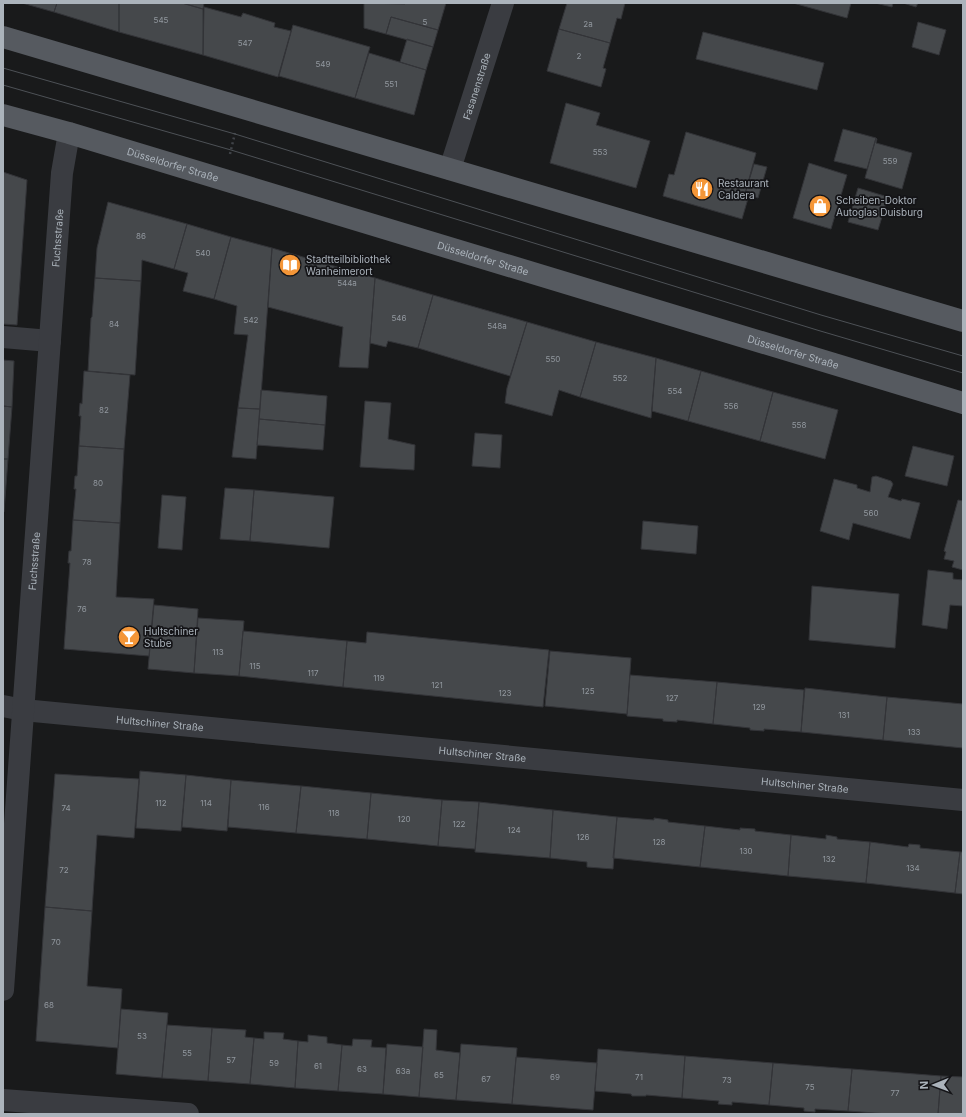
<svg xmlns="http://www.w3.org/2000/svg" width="966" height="1117" font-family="Inter,sans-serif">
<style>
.building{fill:#45484b;stroke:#333438}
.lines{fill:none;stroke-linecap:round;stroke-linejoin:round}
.path{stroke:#404348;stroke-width:2.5;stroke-dasharray:2 3;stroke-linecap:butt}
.minor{stroke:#3a3c41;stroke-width:22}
.major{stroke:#565a60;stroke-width:22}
.tram{stroke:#4d5156;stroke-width:1}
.labels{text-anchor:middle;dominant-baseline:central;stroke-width:3.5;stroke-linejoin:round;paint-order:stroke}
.number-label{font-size:8px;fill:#92989f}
.street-label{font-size:10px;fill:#abb3bb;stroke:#141417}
.poi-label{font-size:10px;fill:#abb3bb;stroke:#141417;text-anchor:start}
</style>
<rect width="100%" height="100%" fill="#191a1b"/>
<path class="building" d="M22 3H57L54 12Z
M57 3H119V32L54 12Z
M119 3H182L203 9V55L119 32Z
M182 3H204L203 9Z
M364 3 405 4V3H446L438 30 391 17 386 34 364 28Z
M567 3H625L621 19 617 18 610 43 559 29Z
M793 3H851L847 18Z
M875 3H893L892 7Z
M903 3H918L916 7Z
M204 7 241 17 243 13 275 23 274 27 291 31 278 77 203 55Z
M391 17 438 30 433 47 386 34Z
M918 22 946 30 939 55 912 47Z
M293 25 370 47 355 98 279 76Z
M559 29 610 43 603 68 606 69 601 87 547 71Z
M703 32 824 63 817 90 696 59Z
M407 39 433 47 426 70 400 62Z
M369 53 426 70 414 115 355 98Z
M566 103 600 113 596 125 650 141 636 188 550 163Z
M843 129 876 138 867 169 834 161Z
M686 132 756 153 745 194 749 195 742 219 663 196 669 174 674 175Z
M876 138 877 139 876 143 912 153 902 189 865 178Z
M809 163 847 175 831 229 793 218Z
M754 164 767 167 758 198 745 194Z
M3 172 27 180 17 325 3 324Z
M858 188 888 197 878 230 848 222Z
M108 202 187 224 174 269 142 260 141 281 95 278 97 248Z
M187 224 231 237 214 299 183 291 188 273 174 269Z
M231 237 272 248 260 409 238 408 248 335 234 334 237 306 214 299Z
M272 248 375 278 368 368 339 367 343 327 268 307Z
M95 278 141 281 135 375 88 371 91 318 92 317Z
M375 278 433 295 418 348 388 341 386 347 370 343Z
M433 295 527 322 510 376 418 348Z
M527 322 596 342 580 397 559 390 552 416 505 403 507 388Z
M596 342 656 358 651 418 580 397Z
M656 358 701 371 688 421 652 411Z
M3 360 14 361 12 407 3 406Z
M84 371 130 375 124 449 79 446 81 416H79L80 403 82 404Z
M701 371 773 392 760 441 688 421Z
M261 390 327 396 325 425 259 419Z
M773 392 838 410 825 459 760 441Z
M365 401 391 403 388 439 415 445 414 470 360 467Z
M3 406 12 407 8 459H3Z
M238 408 260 409 256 459 232 457Z
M259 419 325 425 323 450 257 445Z
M475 433 502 435 500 468 472 466Z
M79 446 124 449 120 523 73 520 76 489H74L75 476H77Z
M913 446 954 456 947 486 905 476Z
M3 459H8L4 512H3Z
M876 476 891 481 893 484 888 497 901 501 902 499 920 503 910 539 853 523 849 540 820 531 834 479 857 485V488L870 492 872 477Z
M225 488 254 490 250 541 220 539Z
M254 490 334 497 329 548 250 541Z
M162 495 186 497 182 550 158 548Z
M958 500 963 501V570L952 567 954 561 944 559 946 552 944 551Z
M73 520 120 523 116 597 154 599 149 656 64 649 70 563H68L69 551H71Z
M643 521 698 526 696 554 641 549Z
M928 570 953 573V579L963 580V606L950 605 947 629 922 625Z
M812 586 899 594 895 648 809 640Z
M154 605 198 609 194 673 148 669Z
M198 618 244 621 239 676 194 673Z
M243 631 347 641 343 687 239 676Z
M367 632 549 650 543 707 343 687 347 641 366 643Z
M550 651 631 658 627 714 545 706Z
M630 675 717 682 713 724 677 720V722L663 721V719L627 716Z
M717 682 804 690 801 732 764 729V731L750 730V728L713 724Z
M805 688 887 697 883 740 801 732Z
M887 697 963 704V748L883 740Z
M140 771 186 775 181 831 136 828Z
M55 774 139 779 134 838 97 835 92 911 45 907Z
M186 775 231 780 227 831 182 827Z
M231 780 301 786 296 833 228 827Z
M301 786 371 793 367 839 296 833Z
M371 793 442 800 438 846 367 839Z
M442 800 479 802 475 849 438 846Z
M479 802 553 810 550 858 475 852Z
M553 810 617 817 613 869 587 867V862L550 858Z
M617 817 654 820V818L668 820V822L705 826 700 867 613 858Z
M705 826 740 830V828L755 829V831L791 835 788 876 700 867Z
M791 835 826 839V835L837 837V839L870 842 866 883 788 876Z
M870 842 908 847 909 844 920 845V848L960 852 955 893 866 883Z
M960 852H963V894L955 893Z
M45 907 92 911 87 986 122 989 118 1048 36 1041Z
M121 1009 168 1013 162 1078 116 1074Z
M167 1025 212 1028 208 1081 162 1078Z
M212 1028 246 1030 245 1037 254 1038 250 1084 208 1081Z
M424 1029 437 1030 436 1050 460 1053 456 1100 419 1097Z
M264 1032 284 1033 283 1039 298 1041 295 1088 250 1084 254 1038 264 1039Z
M308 1035 327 1037V1043L342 1045 338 1091 295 1088 298 1041 308 1042Z
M353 1039 372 1040 371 1047 386 1048 383 1094 338 1091 342 1045 352 1046Z
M387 1044 423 1047 419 1097 383 1094Z
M461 1044 517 1048 512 1104 456 1100Z
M598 1049 685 1056 682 1098 646 1095V1096H632L631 1094 595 1091Z
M685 1056 773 1063 769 1105 732 1102V1105L718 1104 719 1101 682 1098Z
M516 1057 597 1063 593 1110 512 1104Z
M773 1063 852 1069 848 1111 815 1109V1112L804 1111V1108L769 1105Z
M852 1069 941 1076 938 1114H888L848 1111Z
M941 1076 963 1077V1114H938Z"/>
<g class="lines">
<path class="path" d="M230 154 235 133"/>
<g class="minor">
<path id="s1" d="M450 169 503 3"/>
<path d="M3 337 50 341"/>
<path id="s2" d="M3 706 23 710 963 800"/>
<path id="s3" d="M3 990 62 173 69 133"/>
<path d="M3 1100 188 1114"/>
</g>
<g class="major">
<path d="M3 37 963 321"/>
<path id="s4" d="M3 115 69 133 963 403"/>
</g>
<path class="tram" d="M3 68 235 134 821 315 963 356
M3 85 231 150 817 330 963 373"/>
</g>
<defs>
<g id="restaurant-disc" transform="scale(1.15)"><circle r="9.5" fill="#f49638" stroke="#141417"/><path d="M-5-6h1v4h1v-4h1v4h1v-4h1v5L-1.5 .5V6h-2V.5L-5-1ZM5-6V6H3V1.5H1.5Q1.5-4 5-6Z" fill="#fff"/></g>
<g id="shop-disc" transform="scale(1.15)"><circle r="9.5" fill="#f49638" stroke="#141417"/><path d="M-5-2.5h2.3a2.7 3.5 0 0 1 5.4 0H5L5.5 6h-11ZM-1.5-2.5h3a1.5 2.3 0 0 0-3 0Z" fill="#fff"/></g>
<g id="library-disc" transform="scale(1.15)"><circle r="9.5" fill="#f49638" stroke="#141417"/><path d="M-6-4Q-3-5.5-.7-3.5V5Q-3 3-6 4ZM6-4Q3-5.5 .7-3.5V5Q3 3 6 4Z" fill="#fff"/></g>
<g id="bar-disc" transform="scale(1.15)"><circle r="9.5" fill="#f49638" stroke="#141417"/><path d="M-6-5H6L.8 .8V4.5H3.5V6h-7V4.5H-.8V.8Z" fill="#fff"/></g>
</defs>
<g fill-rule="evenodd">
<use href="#restaurant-disc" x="702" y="189"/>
<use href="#shop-disc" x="820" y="206"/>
<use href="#library-disc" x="290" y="265"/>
<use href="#bar-disc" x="129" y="637"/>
</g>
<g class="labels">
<g class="number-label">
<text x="161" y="20">545</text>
<text x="425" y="22">5</text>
<text x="588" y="24">2a</text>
<text x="245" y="43">547</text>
<text x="579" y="56">2</text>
<text x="323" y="64">549</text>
<text x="391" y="84">551</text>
<text x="600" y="152">553</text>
<text x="890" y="161">559</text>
<text x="141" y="236">86</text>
<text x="203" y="253">540</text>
<text x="347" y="283">544a</text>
<text x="399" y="318">546</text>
<text x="251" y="320">542</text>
<text x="114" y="324">84</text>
<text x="497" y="326">548a</text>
<text x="553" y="359">550</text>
<text x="620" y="378">552</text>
<text x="675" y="391">554</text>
<text x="731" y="406">556</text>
<text x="104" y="410">82</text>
<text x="799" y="425">558</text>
<text x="98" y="483">80</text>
<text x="871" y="513">560</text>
<text x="87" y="562">78</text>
<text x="82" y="609">76</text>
<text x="218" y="652">113</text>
<text x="255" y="666">115</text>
<text x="313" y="673">117</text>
<text x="379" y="678">119</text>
<text x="437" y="685">121</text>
<text x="588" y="691">125</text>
<text x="505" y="693">123</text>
<text x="672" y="698">127</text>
<text x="759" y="707">129</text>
<text x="844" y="715">131</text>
<text x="914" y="732">133</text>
<text x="161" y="803">112</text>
<text x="206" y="803">114</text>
<text x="264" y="807">116</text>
<text x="66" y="808">74</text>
<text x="334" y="813">118</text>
<text x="404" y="819">120</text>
<text x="459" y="824">122</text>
<text x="514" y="830">124</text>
<text x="583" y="837">126</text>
<text x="659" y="842">128</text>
<text x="746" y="851">130</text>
<text x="829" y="859">132</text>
<text x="913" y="868">134</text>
<text x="64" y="870">72</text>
<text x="56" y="942">70</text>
<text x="49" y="1005">68</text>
<text x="142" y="1036">53</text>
<text x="187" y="1053">55</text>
<text x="231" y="1060">57</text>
<text x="274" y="1063">59</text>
<text x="318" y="1066">61</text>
<text x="362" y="1069">63</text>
<text x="403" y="1071">63a</text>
<text x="439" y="1075">65</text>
<text x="555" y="1077">69</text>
<text x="639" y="1077">71</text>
<text x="486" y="1079">67</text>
<text x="727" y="1080">73</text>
<text x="810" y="1087">75</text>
<text x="895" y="1093">77</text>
</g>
<g class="street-label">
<text stroke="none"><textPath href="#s1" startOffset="87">Fasanenstraße</textPath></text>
<text stroke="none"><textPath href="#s4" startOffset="177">Düsseldorfer Straße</textPath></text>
<text stroke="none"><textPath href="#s3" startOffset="754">Fuchsstraße</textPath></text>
<text stroke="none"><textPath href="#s4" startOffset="501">Düsseldorfer Straße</textPath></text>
<text stroke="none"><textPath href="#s4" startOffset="825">Düsseldorfer Straße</textPath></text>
<text stroke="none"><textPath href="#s3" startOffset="430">Fuchsstraße</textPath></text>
<text stroke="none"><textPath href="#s2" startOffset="158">Hultschiner Straße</textPath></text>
<text stroke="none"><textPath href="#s2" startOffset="482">Hultschiner Straße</textPath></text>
<text stroke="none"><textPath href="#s2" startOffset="806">Hultschiner Straße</textPath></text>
</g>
<g class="poi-label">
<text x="718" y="183">Restaurant<tspan x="718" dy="12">Caldera</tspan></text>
<text x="836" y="200">Scheiben-Doktor<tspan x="836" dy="12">Autoglas Duisburg</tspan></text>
<text x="306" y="259">Stadtteilbibliothek<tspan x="306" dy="12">Wanheimerort</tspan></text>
<text x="144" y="631">Hultschiner<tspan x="144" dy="12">Stube</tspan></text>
</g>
</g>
<rect width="966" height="1117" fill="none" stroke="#abb3bb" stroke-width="8"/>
<g transform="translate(934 1085) rotate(269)" stroke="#141417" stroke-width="3" paint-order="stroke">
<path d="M0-3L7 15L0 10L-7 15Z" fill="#abb3bb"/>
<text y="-6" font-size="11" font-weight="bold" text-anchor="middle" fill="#abb3bb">N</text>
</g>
</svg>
